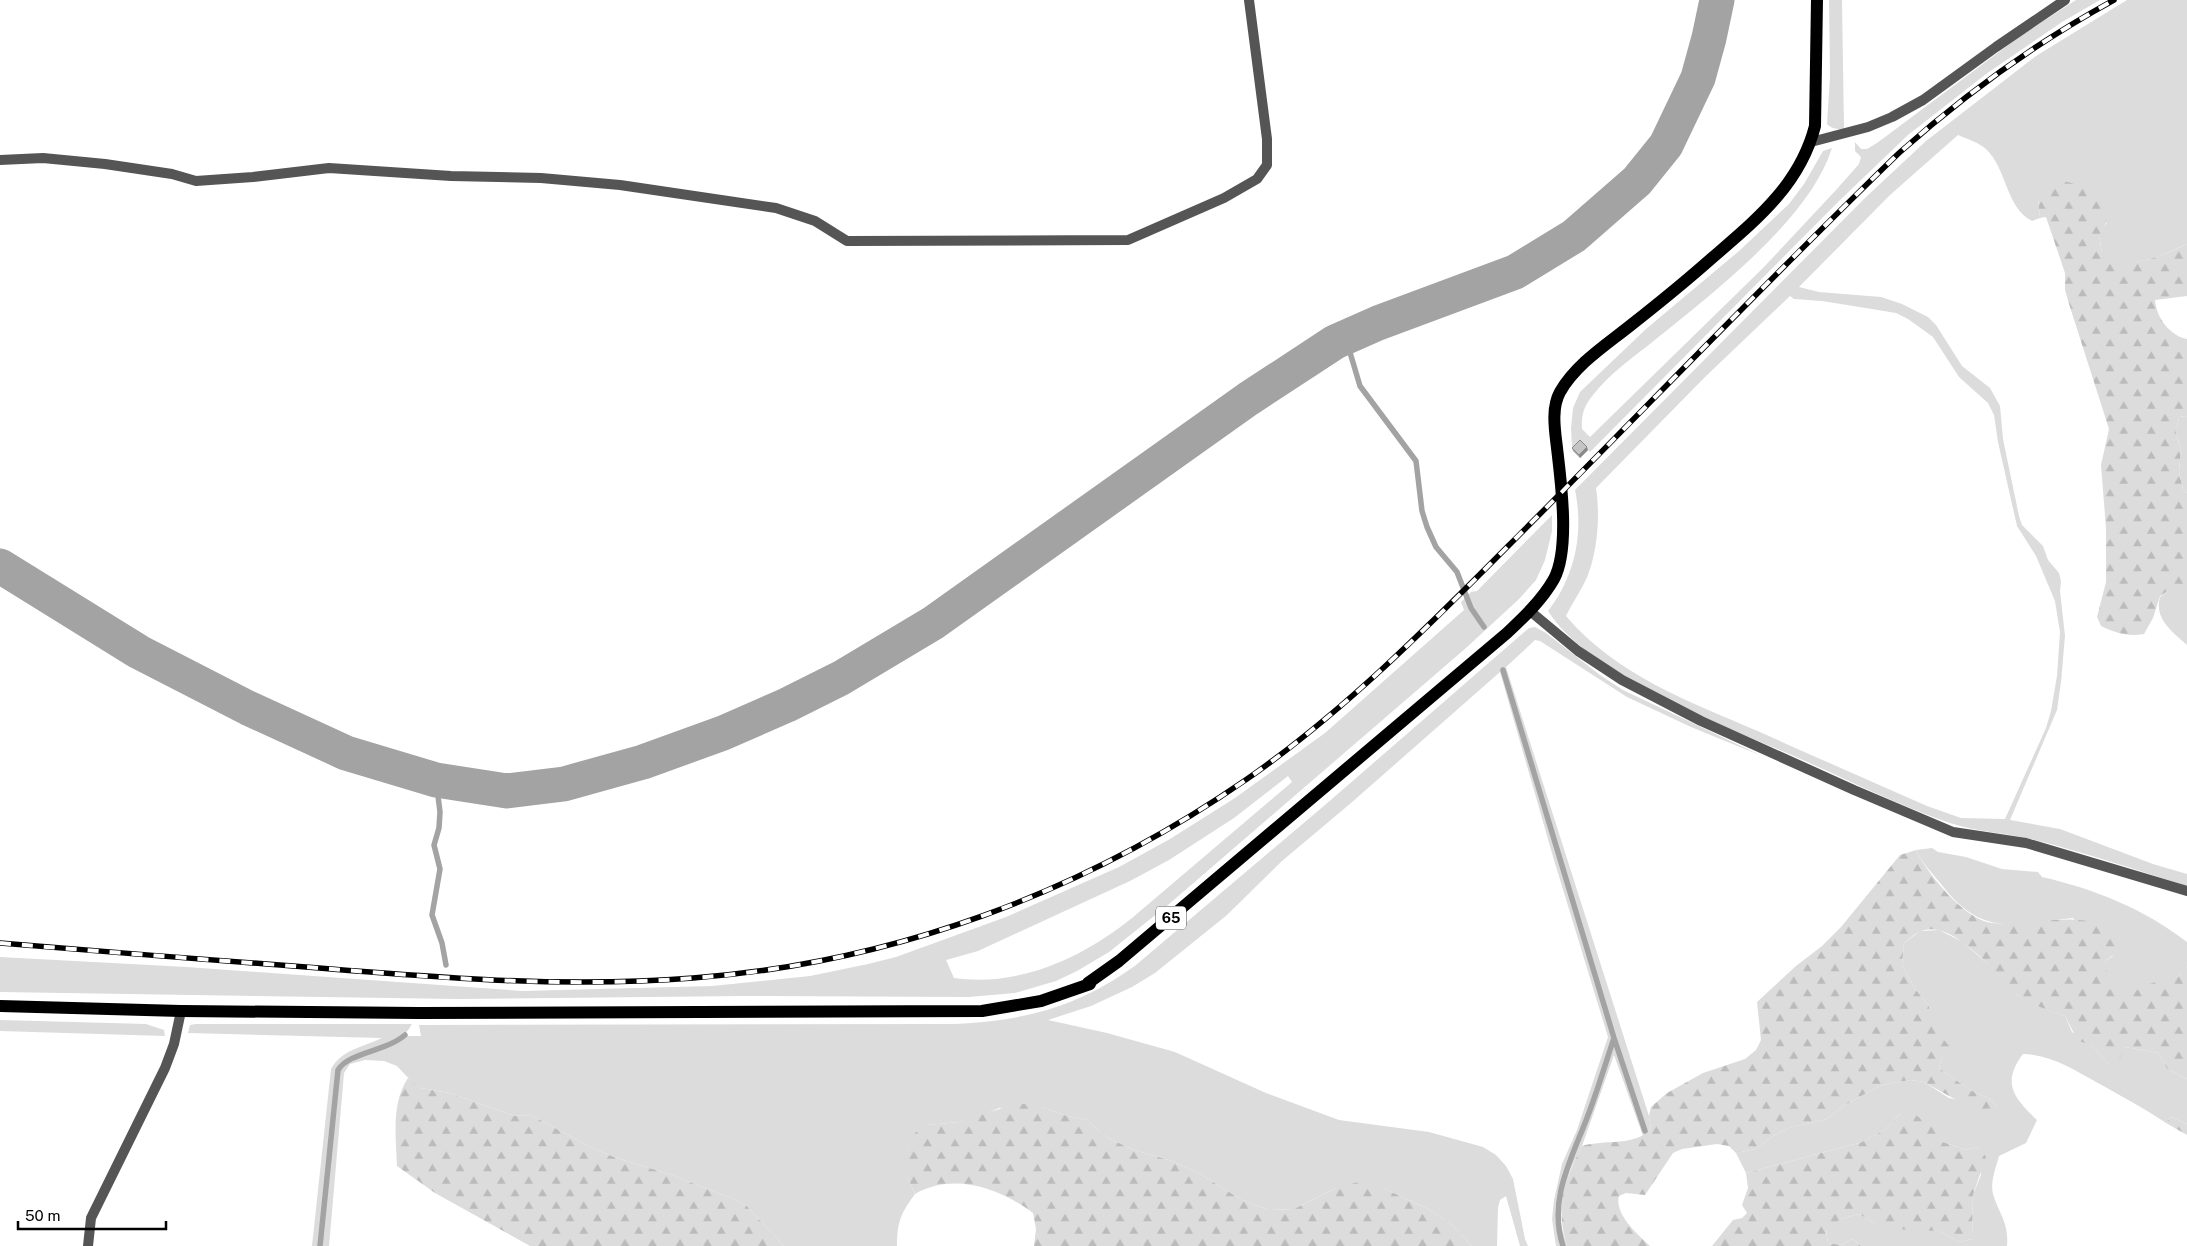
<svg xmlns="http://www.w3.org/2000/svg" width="2187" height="1246" font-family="'Public Sans',sans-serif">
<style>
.grass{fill:#dcdcdc;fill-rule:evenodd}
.forest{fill:url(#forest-firs)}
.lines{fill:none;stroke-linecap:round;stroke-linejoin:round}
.stream{stroke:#a3a3a3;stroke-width:5.5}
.river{stroke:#a3a3a3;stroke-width:35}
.street{stroke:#555;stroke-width:10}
.primary{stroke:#000;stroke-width:12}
.rail-casing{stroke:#000;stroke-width:5.5}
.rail{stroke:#fff;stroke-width:4;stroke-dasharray:11;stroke-linecap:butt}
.wall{fill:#a9a9a9}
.shaded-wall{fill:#898989}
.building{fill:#c4c4c4;stroke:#898989}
.labels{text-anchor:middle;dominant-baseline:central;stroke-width:4;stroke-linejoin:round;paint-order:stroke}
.shield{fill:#fff;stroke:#4c4c4c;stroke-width:1}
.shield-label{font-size:14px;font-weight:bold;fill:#000}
</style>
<defs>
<pattern id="forest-firs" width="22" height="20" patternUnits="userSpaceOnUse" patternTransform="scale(1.25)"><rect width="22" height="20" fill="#dcdcdc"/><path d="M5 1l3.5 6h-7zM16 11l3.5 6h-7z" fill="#bbb"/></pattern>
</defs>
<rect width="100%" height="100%" fill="#fff"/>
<path class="grass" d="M1829 0H1842L1844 129C1837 129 1832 129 1827 124L1830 77Z
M2076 0H2100L2062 22 1986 74 1908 135 1838 202 1590 452 1581 441 1572 447 1571 428 1573 408 1580 392 1646 329 1739 251 1789 204 1804 184 1823 151 1832 148C1810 219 1713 293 1656 339 1634 357 1610 373 1593 395 1584 406 1581 415 1582 429L1590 437 1764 267 1836 190 1859 164 1861 157 1855 151V142L1861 149H1867L1877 143 2019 37Z
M2127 0H2187V244C2158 256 2131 273 2102 253L2099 235 2107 223 2038 199 2040 218 2032 221C2006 208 2007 169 1986 149 1978 142 1967 139 1958 135L1890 195 1799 287 1819 292 1881 297 1902 304 1928 317 1936 325 1962 366 1990 388 2000 406 2003 439 2019 516 2022 525 2043 546 2048 560 2059 573 2061 581 2060 591 2065 636 2061 682 2057 710 2010 820 2060 829 2153 864 2187 874V886C2137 870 2086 853 2035 840 2007 833 1977 832 1950 823 1900 806 1852 782 1803 760 1731 728 1591 678 1548 611 1575 576 1584 533 1575 490L1865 198 1926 141 2036 56ZM1790 296 1794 299 1822 301 1878 310 1896 313 1908 319 1933 337 1959 377 1988 403 1994 415 1998 442 2017 526 2036 556 2055 601 2060 632 2057 676 2051 711 2046 728 2005 819 1961 818 1927 806C1871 781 1815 757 1760 732 1690 702 1616 675 1566 616 1573 601 1584 587 1589 572 1598 547 1600 513 1596 488L1705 377Z
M2187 416V493L2183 489 2179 472 2181 450 2176 432 2179 417Z
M1552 515V531L1545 560 1536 580 1519 599 1466 648 1168 905 1109 952 1077 971 1056 981 1015 993 969 997 742 996 458 999 0 992V957L187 967 523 991 712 986 810 976 868 964 896 957 1006 917 1119 867 1170 839 1235 798 1325 733 1464 610 1461 602 1471 592 1477 591ZM1288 776 1292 782 1132 918C1082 958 1020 987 954 978L946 960 978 951 1130 881 1169 860 1234 818Z
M2168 591H2187V645C2172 631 2154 619 2160 597Z
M1535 627 1546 633 1600 675 1623 690 1762 756 1691 727 1627 697 1540 641 1535 640 1506 667 1649 1116 1651 1130 1643 1136 1614 1055 1582 1146 1570 1170 1561 1204V1225L1567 1246H1556L1552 1219 1554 1200 1562 1164 1577 1130 1608 1037 1554 860 1500 672 1351 803 1282 861 1227 915 1155 973 1132 987 1091 1006 1048 1020 1107 1033 1175 1052 1266 1093 1339 1120 1429 1132 1483 1147 1496 1155 1506 1166 1513 1179 1525 1239 1528 1246H1520L1506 1196 1500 1200 1498 1208 1497 1246H1472L1451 1224 1430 1210 1385 1189 1336 1188 1294 1209 1269 1210 1242 1200 1197 1172 1169 1160 1134 1150 1108 1138 1087 1120 1064 1115 1042 1107 999 1108 982 1116 959 1122 927 1125 909 1145 907 1177 915 1194C901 1213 897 1222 897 1246H784L747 1206 733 1199 672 1175 614 1157 592 1148 531 1115 515 1116 449 1093 421 1088 413 1083 397 1066 384 1061 365 1060 350 1064 344 1073 329 1246H321L340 1071 343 1065 351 1060 389 1048 406 1036H421L419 1025 951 1024C1023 1021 1077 1008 1136 965L1325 805 1529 628Z
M1932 848 1938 852 1966 857 2002 869 2038 872 2042 877C2095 889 2144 909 2187 942V966L2185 971 2174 980 2149 984 2127 997 2100 964 2113 956 2073 918C2013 924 1982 938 1941 884 1932 873 1923 864 1916 850Z
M1939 930 1963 942 2000 975 2017 995 2040 1007 2065 1016 2072 1032 2092 1045 2108 1064 2125 1047 2159 1053 2167 1069 2187 1079V1124L2171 1117 2166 1123C2144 1108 2121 1096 2098 1083 2074 1070 2052 1055 2023 1054 2001 1083 2014 1098 2037 1120L2026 1143 1999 1156C1996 1168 1990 1181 1993 1194 1999 1214 2009 1222 2007 1246H1861L1852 1239 1841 1245 1828 1243 1826 1229 1841 1219 1859 1214 1876 1224 1939 1231 1959 1242 1972 1239 1973 1195 1981 1175 1979 1147 1965 1150 1943 1142C1935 1124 1919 1121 1901 1113L1886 1129 1862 1142 1746 1173 1736 1153 1755 1149 1773 1136 1789 1128 1827 1119 1842 1107 1879 1086 1897 1082 1911 1080 1924 1082 1949 1098 1997 1108 1990 1099 1970 1090 1939 1068 1941 1060 1950 1048 1928 1023 1929 1006 1915 989 1902 965 1904 943 1920 931Z
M0 1020 146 1024 164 1030 165 1036 0 1031Z
M196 1024H412C396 1055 352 1044 337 1070L319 1246H312L331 1069C342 1049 364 1047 382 1038L188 1033 190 1025Z"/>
<path class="forest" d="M2058 181C2081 182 2110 195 2106 222 2106 226 2103 229 2101 233 2098 238 2101 246 2102 252 2130 273 2159 256 2187 244V296L2155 300C2156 317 2170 336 2187 339V416L2179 417 2176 432 2181 450 2179 472 2183 489 2187 493V591H2168L2160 596 2153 618 2144 634C2128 637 2116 633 2101 626L2097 617 2106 582V528L2101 465 2109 429 2070 307 2065 290V273L2046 217 2040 218 2038 199 2048 187Z
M1916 850C1927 873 1961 915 1987 922 2024 931 2108 897 2120 950L2101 964 2127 996C2134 992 2141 987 2149 984 2163 979 2179 983 2187 966V1079L2167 1069 2159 1053 2125 1047 2119 1060 2108 1064 2092 1045 2078 1041 2065 1016C2049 1010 2028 1005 2015 993 1996 974 1951 916 1919 932 1914 934 1908 940 1904 943L1902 965 1915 989 1929 1006V1023L1951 1048 1941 1060 1939 1068 1970 1090 1990 1099 1997 1108 1982 1109 1967 1106 1924 1082 1911 1080 1897 1082 1879 1086 1842 1107 1827 1119 1789 1128 1773 1136 1755 1149 1736 1153 1729 1146 1717 1144 1682 1149 1673 1153 1645 1195 1626 1193 1619 1196C1614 1214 1638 1235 1650 1246H1567C1555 1206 1564 1181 1582 1146 1606 1139 1630 1147 1651 1130L1649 1116 1651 1107 1667 1093 1703 1073 1745 1059 1756 1050 1761 1040 1757 1002 1796 966 1822 946 1841 927 1900 855Z
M408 1078 421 1088 449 1093 515 1116 531 1115 592 1148 614 1157 672 1175 733 1199 747 1206 784 1246H530L435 1193 397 1166C396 1137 391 1103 408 1078Z
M1018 1103 1042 1107 1064 1115 1087 1120 1108 1138 1134 1150 1169 1160 1197 1172 1242 1200 1269 1210 1294 1209 1336 1188 1358 1182 1385 1189 1430 1210 1451 1224 1472 1246H1034L1036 1229 1033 1213C999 1188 954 1172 915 1194L907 1177V1159L909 1145 915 1133 927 1125 959 1122Z
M1901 1113H1913L1939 1132 1943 1142 1965 1150 1979 1147 1986 1157 1973 1195 1972 1239 1959 1242 1939 1231 1892 1229 1876 1224 1859 1214 1841 1219 1826 1230 1828 1243 1841 1245 1852 1239 1861 1246H1712L1733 1220 1742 1218 1747 1213 1742 1205 1748 1188 1746 1173 1862 1142 1886 1129Z
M2171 1117 2187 1124V1135L2166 1123Z"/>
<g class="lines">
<path class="stream" d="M1335 342 1349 349 1360 386 1416 461 1422 511 1427 527 1436 547 1457 572 1471 608 1484 627
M1503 670 1614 1038 1645 1131
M436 780 440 812 439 828 434 845 440 869 432 915 442 943 446 965
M320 1246 338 1070C349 1052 385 1052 405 1035
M1563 1246C1548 1200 1571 1160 1587 1118 1597 1092 1605 1065 1614 1038"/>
<path class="river" d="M0 566 139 652 248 708 346 753 436 780 507 791 564 784 643 762 723 733 787 705 841 678 933 623 1248 399 1335 342 1378 323 1515 272 1574 236 1637 181 1666 145 1698 78 1709 38 1717 0"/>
<path class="street" d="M1811 142 1868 127 1892 117 1923 100 1996 47 2065 0
M0 160 43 158 105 164 172 174 196 181 253 177 329 168 451 176 541 178 620 185 776 208 815 221 847 241 1128 240 1224 198 1257 179 1267 165V139L1249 0
M1530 611 1578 651 1622 680 1701 721 1854 790 1953 832 2026 843 2187 891
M88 1246 91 1218 165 1068 174 1044 181 1011"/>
<path class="primary" d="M0 1006 181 1011 419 1013 982 1011 1041 1001 1090 984 1088 983 1119 961 1507 633C1524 617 1542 600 1554 579 1570 549 1561 482 1557 448 1555 431 1551 408 1560 392 1576 364 1606 345 1631 325 1659 303 1686 281 1712 258 1756 220 1800 185 1815 126L1817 0"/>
<g class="rail-casing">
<path id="rail" d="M0 943C106 952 213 960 319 968 443 978 568 988 693 978 893 963 1082 893 1247 779 1355 704 1448 606 1541 513 1660 393 1777 271 1899 153 1964 95 2037 42 2114 0"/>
</g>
<use href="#rail" class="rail"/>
</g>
<path class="wall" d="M1572 448 1588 450 1580 458 1573 451Z"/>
<path class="shaded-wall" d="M1587 447 1588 450 1580 458 1579 455Z"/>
<path class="building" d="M1580 440 1587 447 1579 455 1572 448Z"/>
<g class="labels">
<rect class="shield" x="1156" y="906.5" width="30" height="23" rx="4"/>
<g class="shield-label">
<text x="1171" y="918">65</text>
</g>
</g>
<path d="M18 1221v8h148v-8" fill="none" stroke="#000000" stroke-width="2.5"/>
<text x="25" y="1221" font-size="15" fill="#000000" stroke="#ffffff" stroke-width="4" paint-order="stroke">50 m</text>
</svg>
